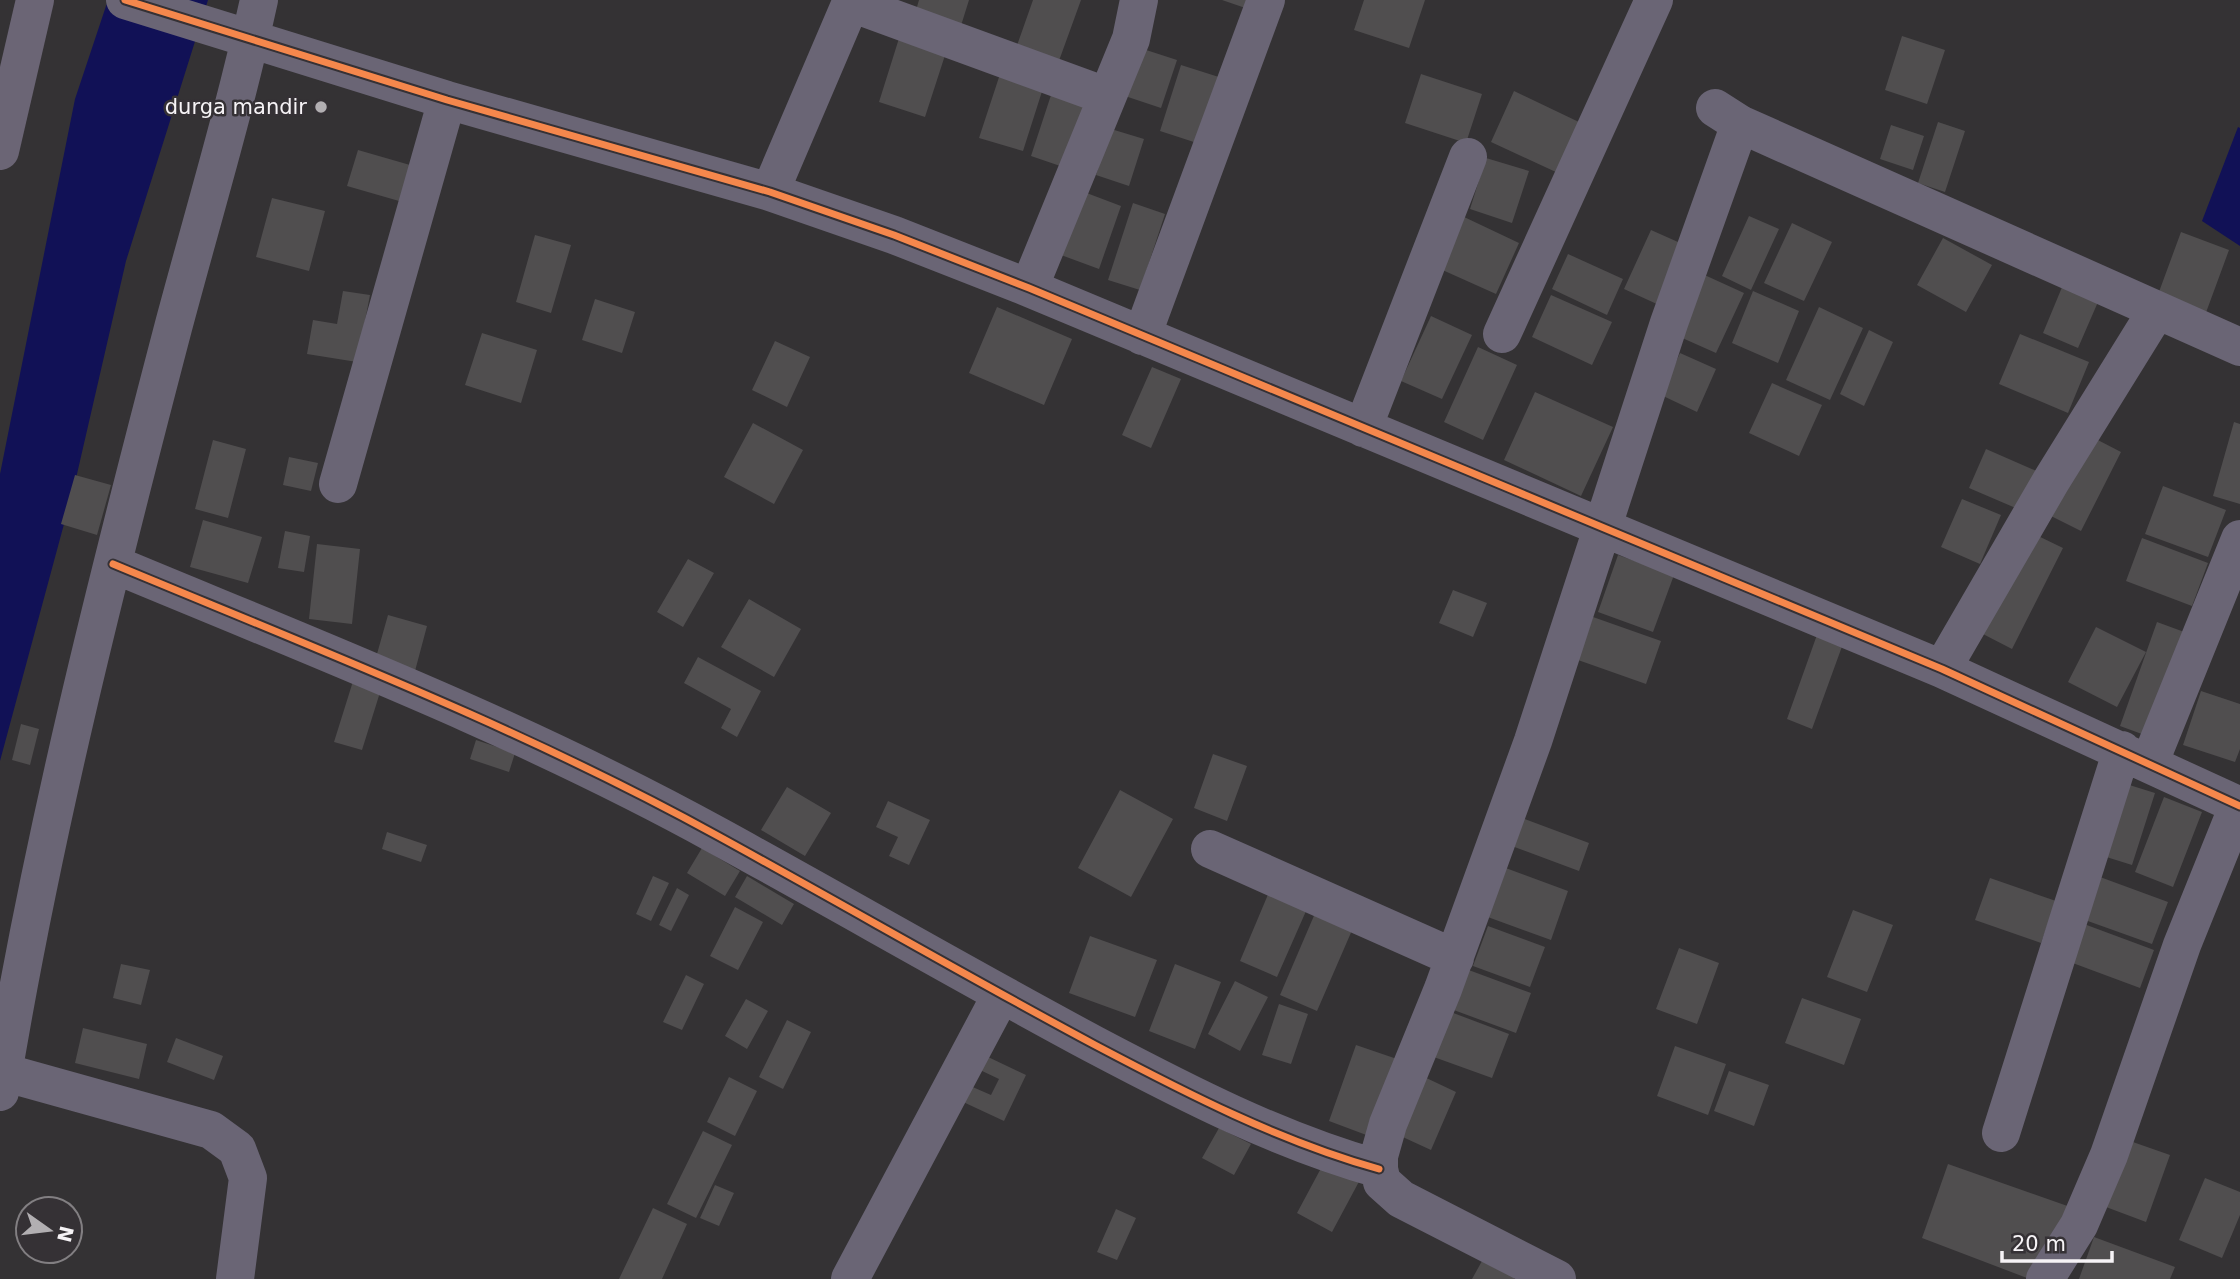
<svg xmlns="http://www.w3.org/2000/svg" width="2240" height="1279" font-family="'DejaVu Sans',sans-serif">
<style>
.water{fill:#111156}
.building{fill:#504e4f}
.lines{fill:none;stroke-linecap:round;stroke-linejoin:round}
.minor{stroke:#6a6575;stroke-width:38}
.major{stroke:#6b6575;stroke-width:38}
.cycleway-casing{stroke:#353135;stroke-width:11}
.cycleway{stroke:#f5874c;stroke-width:7}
.poi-dot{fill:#b2afb2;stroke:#353135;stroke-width:2.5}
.labels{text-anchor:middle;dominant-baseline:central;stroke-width:5;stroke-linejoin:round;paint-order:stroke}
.poi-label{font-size:21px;fill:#f6f3f6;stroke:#353135;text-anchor:end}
</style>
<rect width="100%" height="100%" fill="#343234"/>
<path class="water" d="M108 0H208L126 261 74 487 0 761V474L75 99Z
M2238 127 2240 128V246L2202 221Z"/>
<path class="building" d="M919 0H969L959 32 914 17Z
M1033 0H1081L1056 69 1014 54Z
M1222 0H1260L1257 12Z
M1364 0H1425L1409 48 1354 30Z
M901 32 948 46 925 117 879 102Z
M1902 36 1945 50 1927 104 1885 90Z
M1140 48 1177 60 1161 108 1125 96Z
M1181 65 1222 78 1200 144 1160 131Z
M1002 68 1045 82 1023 151 979 138Z
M1421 74 1482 94 1466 143 1405 123Z
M1053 89 1091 101 1069 169 1031 156Z
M1514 91 1581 123 1558 173 1491 142Z
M1938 122 1965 131 1945 192 1918 183Z
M1891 125 1924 136 1913 170 1880 159Z
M1111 129 1144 139 1129 186 1096 175Z
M358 150 417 167 406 203 347 186Z
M1486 158 1529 171 1512 223 1470 209Z
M1084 192 1121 206 1099 269 1061 255Z
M272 198 325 211 309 271 256 257Z
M1133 203 1165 214 1140 290 1108 280Z
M1462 216 1519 243 1496 294 1438 268Z
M1749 216 1779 229 1751 290 1722 276Z
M1792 223 1832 242 1804 301 1764 283Z
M1651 230 1687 246 1659 305 1624 289Z
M2181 232 2229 250 2204 318 2156 300Z
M535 235 571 245 551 313 516 302Z
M1943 238 1992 265 1966 312 1917 285Z
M1568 254 1623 279 1607 315 1552 289Z
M1698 272 1744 293 1716 353 1671 333Z
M2065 280 2101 295 2078 348 2043 333Z
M343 291 370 295 357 362 307 354 313 320 337 324Z
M1753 291 1799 311 1778 363 1732 343Z
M1551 295 1612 322 1592 365 1532 337Z
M595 299 635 312 622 353 582 340Z
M997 307 1072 339 1044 405 969 373Z
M1819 307 1863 328 1830 400 1786 380Z
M1431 316 1472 335 1442 399 1401 381Z
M1869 330 1893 342 1864 406 1840 394Z
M482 333 537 350 521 403 465 385Z
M2020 334 2089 362 2068 413 1999 384Z
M775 341 810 357 787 407 752 390Z
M1478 347 1517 365 1483 440 1444 422Z
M1680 353 1716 369 1697 412 1661 395Z
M1152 367 1181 379 1151 448 1122 435Z
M1772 383 1822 405 1799 456 1749 433Z
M1535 392 1613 427 1581 496 1504 460Z
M2234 422 2240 424V504L2213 496Z
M753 423 803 450 774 504 724 477Z
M2092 437 2121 452 2081 531 2051 516Z
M213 440 246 449 228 518 195 509Z
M1986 449 2041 473 2025 512 1969 488Z
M289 457 318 463 311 491 283 485Z
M75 475 111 485 97 535 61 524Z
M2163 486 2226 510 2208 557 2145 534Z
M1962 499 2001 515 1980 564 1941 547Z
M203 520 262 537 248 583 190 567Z
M285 531 310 536 304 572 278 568Z
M2032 533 2063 548 2012 649 1981 633Z
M2142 538 2208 563 2192 606 2126 581Z
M317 544 360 549 352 624 309 619Z
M1618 555 1674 575 1653 632 1598 612Z
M688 559 714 573 683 627 657 612Z
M1453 590 1487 603 1473 637 1439 623Z
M749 599 801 629 774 677 721 647Z
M388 615 427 626 415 671 375 661Z
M1593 617 1661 641 1646 684 1578 660Z
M2157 622 2187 633 2150 737 2120 726Z
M2096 627 2146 652 2117 707 2068 682Z
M1818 632 1844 641 1812 729 1787 719Z
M698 657 761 691 737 737 721 728 731 709 684 683Z
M354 678 382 686 362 750 334 742Z
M2201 691 2240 704V749L2235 762 2183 745Z
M21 724 39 729 30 765 12 760Z
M476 740 515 753 509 772 470 759Z
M1213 754 1247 766 1227 821 1194 808Z
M2123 783 2155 793 2132 865 2100 855Z
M787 787 831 813 805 856 761 830Z
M1120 790 1173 819 1131 897 1078 868Z
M2164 797 2202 812 2173 887 2135 872Z
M888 801 930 820 909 865 889 856 898 837 876 827Z
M1519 817 1589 843 1579 871 1509 845Z
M387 832 427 845 421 862 382 849Z
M702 848 740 871 725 896 687 873Z
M1503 867 1568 891 1551 940 1485 916Z
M653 876 669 883 651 921 636 914Z
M747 876 794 904 782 925 735 897Z
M2100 877 2168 902 2152 944 2085 920Z
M1990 878 2056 901 2041 943 1975 920Z
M1272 885 1310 902 1277 977 1240 961Z
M677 888 689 895 671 931 659 925Z
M735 907 763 922 738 970 710 956Z
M1853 910 1893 925 1867 992 1827 977Z
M1316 911 1353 928 1317 1011 1280 995Z
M2084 924 2154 950 2140 988 2070 962Z
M1488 926 1545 947 1530 987 1473 966Z
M1090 936 1157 960 1135 1017 1069 993Z
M1679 948 1719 963 1697 1024 1656 1009Z
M121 964 150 970 141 1005 113 998Z
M1175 964 1221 982 1195 1049 1149 1031Z
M1466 969 1531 993 1516 1033 1451 1009Z
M686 975 704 984 682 1030 663 1022Z
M1235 981 1268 997 1240 1051 1208 1034Z
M1802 998 1861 1019 1844 1065 1785 1043Z
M746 999 768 1011 747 1049 725 1036Z
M1279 1004 1308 1014 1291 1064 1262 1055Z
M1448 1011 1509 1034 1492 1078 1431 1056Z
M787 1020 811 1032 783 1089 759 1077Z
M83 1028 147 1044 139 1079 75 1063Z
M176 1038 223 1056 214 1080 167 1062Z
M1356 1045 1397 1059 1369 1136 1329 1121Z
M1675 1046 1726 1064 1708 1115 1657 1096Z
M986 1056 1026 1075 1004 1121 961 1101 968 1085 991 1095 999 1079 980 1070Z
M1729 1071 1769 1085 1754 1126 1714 1111Z
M1420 1075 1456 1092 1431 1150 1394 1133Z
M729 1077 757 1091 735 1136 707 1122Z
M1219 1128 1251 1144 1234 1175 1202 1158Z
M703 1131 732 1145 696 1218 667 1204Z
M2130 1141 2170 1155 2146 1222 2106 1207Z
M1327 1157 1362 1176 1332 1232 1297 1213Z
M1948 1164 2076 1209 2027 1278 1922 1238Z
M2205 1178 2240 1192V1215L2222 1258 2179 1240Z
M715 1185 734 1193 719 1226 700 1218Z
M653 1208 687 1224 662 1279H619Z
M1116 1209 1136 1218 1117 1260 1097 1252Z
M2094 1237 2175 1267 2170 1279H2079Z
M1487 1252 1520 1269 1514 1279H1472Z"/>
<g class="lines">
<path class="minor" d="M125 0 447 100 770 192 894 235 1029 288 1942 669 2240 806
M851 3 1106 96
M1715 108 1740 124 2240 347
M770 192 852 0
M1029 288 1131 39 1139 0
M1502 334 1654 0
M1142 336 1266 0
M1363 428 1468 157
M338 484 447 100
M113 564C317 649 524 729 718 836 844 905 968 977 1095 1045 1186 1093 1279 1141 1379 1169
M1942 669 2051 481 2157 310
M2149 764 2240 539
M1210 849 1455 958
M3 1072 211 1130 237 1149 248 1178 235 1279
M0 1092C42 835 107 580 173 328 202 219 235 110 259 0
M2001 1133 2122 750
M850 1279 1001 995
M1557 1279 1401 1199 1382 1182 1379 1169V1156L1388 1124 1443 989 1533 741 1669 323 1740 124
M2045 1279 2079 1225 2109 1155 2182 945 2238 806"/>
<path class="major" d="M0 151 35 0"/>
<g class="cycleway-casing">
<path id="cycleway" d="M125 0 447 100 770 192 894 235 1029 288 1942 669 2240 806
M113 564C317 649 524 729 718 836 844 905 968 977 1095 1045 1186 1093 1279 1141 1379 1169"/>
</g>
<use href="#cycleway" class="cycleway"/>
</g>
<circle class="poi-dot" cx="321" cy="107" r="7"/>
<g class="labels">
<g class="poi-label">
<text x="307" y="107">durga mandir</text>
</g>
</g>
<g transform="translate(49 1230) rotate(104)"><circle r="33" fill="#353135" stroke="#827f82" stroke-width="2"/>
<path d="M0-5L12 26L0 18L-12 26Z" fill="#b2afb2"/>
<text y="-10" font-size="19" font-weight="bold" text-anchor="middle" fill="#f6f3f6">N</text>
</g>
<path d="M2002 1251v10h110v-10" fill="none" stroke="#f6f3f6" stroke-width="3.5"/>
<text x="2012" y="1251" font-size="21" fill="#f6f3f6" stroke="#353135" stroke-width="5" paint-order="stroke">20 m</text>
</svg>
